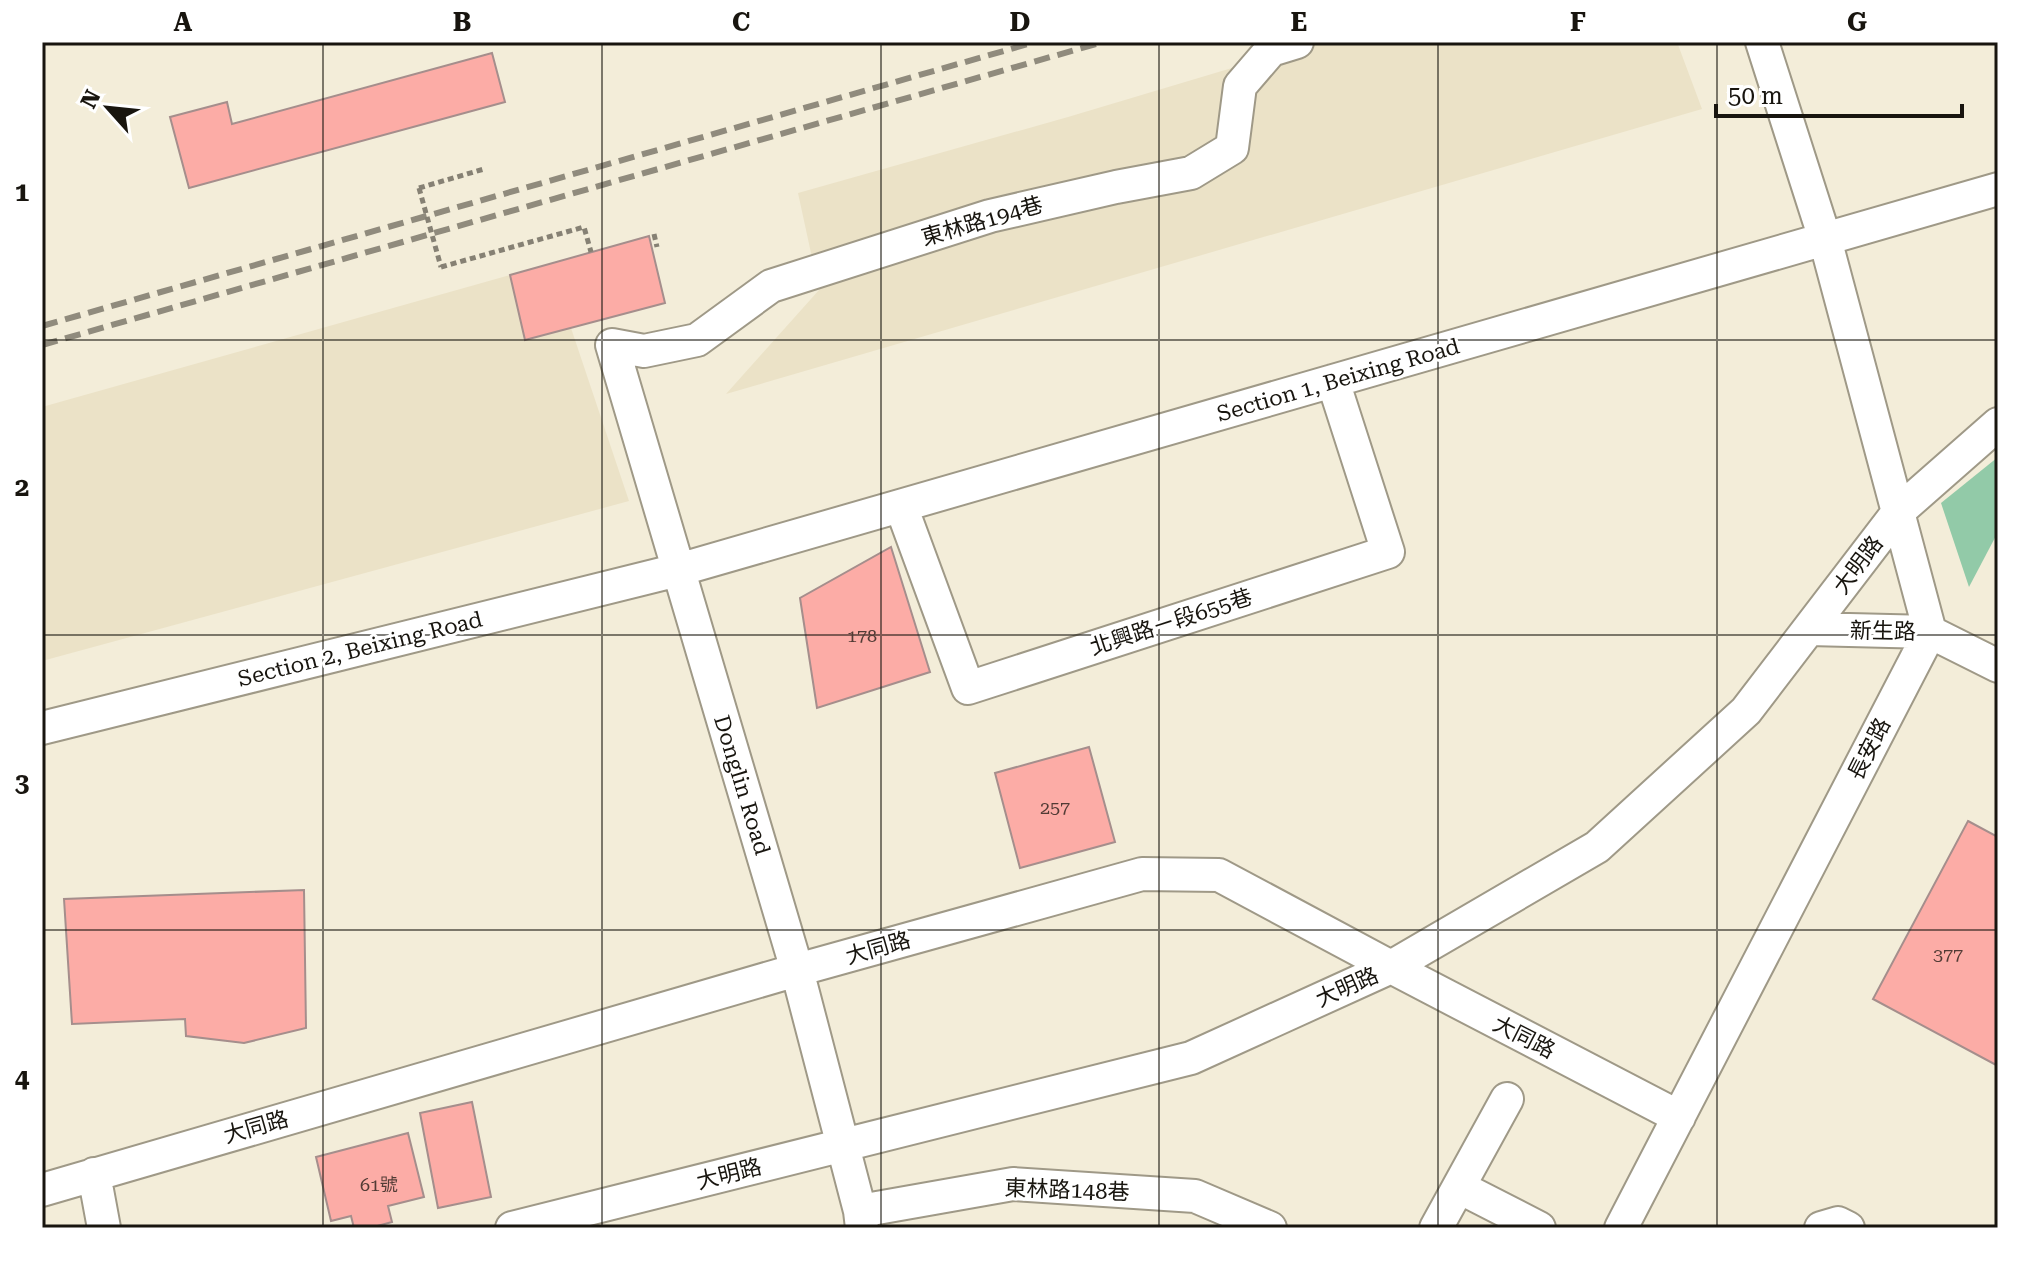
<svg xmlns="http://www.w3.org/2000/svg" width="2040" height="1270" font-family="'Roboto Serif','Noto Sans TC',serif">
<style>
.built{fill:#ebe2c7}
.green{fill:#92caa8}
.building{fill:#fcaca6;stroke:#a58e8c;stroke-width:2}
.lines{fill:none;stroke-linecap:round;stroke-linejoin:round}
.minor-casing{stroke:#9f9987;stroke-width:36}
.path{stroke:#868174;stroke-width:5;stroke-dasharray:6 4;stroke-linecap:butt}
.minor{stroke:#fff;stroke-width:32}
.rail{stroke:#908b7d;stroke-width:6;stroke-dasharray:16 8;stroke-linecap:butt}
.path-bridge{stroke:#868174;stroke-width:5;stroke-dasharray:6 4;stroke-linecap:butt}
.grid{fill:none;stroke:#18150f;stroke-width:2;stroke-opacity:0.55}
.labels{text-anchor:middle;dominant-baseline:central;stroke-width:6;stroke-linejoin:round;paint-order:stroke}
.number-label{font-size:18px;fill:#513b35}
.street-label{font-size:22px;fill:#18150f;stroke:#fff}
.neatline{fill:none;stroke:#18150f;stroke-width:3}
.grid-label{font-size:26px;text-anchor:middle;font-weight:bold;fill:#18150f}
</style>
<rect width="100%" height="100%" fill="#f3edd9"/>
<path class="built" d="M1319 42H1677L1702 109 726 394 819 290 798 193 1068 117Z
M510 275 525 340 571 328 629 501 42 661V407Z"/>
<path class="green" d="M1998 457V532L1969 587 1941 503Z"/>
<path class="building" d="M492 53 505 102 189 188 170 117 227 102 232 124Z
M649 236 665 303 525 340 510 275Z
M891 547 930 672 817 708 800 598Z
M1089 747 1115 842 1020 868 995 773Z
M1968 821 1998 837V1066L1873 999Z
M304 890 306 1028 244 1043 186 1036 185 1019 72 1024 64 899Z
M472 1102 491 1197 438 1208 420 1113Z
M408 1133 424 1197 388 1206 392 1222 370 1228H354L351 1216 331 1221 316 1157Z"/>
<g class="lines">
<g class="minor-casing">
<path id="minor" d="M901 506 968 688 1388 552 1333 381
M1809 629 1930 632 1998 666
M42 728 678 570 1998 189
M94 1174 104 1228
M1459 1187 1539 1228
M42 1190 797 970 1142 874 1219 875 1391 967 1679 1117
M860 1211 1013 1184 1195 1196 1270 1228
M512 1228 1191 1058 1391 967 1597 847 1746 711 1899 511 1998 424
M862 1228 860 1211 797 970 612 345 644 351 697 340 771 286 990 216 1116 187 1191 173 1232 148 1240 86 1271 50 1297 42
M1436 1228 1507 1099
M1621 1228 1930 632 1825 239 1762 42
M1821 1228 1838 1223 1848 1228"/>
</g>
<path class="path" d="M419 188 484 169
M654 234 657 247
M441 267 584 227 591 252"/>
<use href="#minor" class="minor"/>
<path class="rail" d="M42 326 1035 42
M42 345 1103 42"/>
<path class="path-bridge" d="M419 188 441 267"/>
</g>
<path class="grid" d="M323 42V1228M602 42V1228M881 42V1228M1159 42V1228M1438 42V1228M1717 42V1228M42 340H1998M42 635H1998M42 930H1998"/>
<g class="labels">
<g class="number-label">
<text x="862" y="635">178</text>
<text x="1055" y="807">257</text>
<text x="1948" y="954">377</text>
<text x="379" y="1184">61號</text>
</g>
<g class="street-label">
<text transform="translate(982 221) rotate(-16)">東林路194巷</text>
<text transform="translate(1338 380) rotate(-16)">Section 1, Beixing Road</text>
<text transform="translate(1858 565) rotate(-53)">大明路</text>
<text transform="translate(1171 622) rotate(-18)">北興路ㄧ段655巷</text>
<text transform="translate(1883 631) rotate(1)">新生路</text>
<text transform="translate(360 649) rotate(-14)">Section 2, Beixing Road</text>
<text transform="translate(1869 749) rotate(-63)">長安路</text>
<text transform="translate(742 785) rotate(73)">Donglin Road</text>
<text transform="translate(878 948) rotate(-16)">大同路</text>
<text transform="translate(1347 987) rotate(-24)">大明路</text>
<text transform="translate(1524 1037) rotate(27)">大同路</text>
<text transform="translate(256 1127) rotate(-16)">大同路</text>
<text transform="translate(729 1174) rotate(-14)">大明路</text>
<text transform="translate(1067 1190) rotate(2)">東林路148巷</text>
</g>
</g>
<rect width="2040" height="1270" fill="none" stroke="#ffffff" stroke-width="88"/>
<g transform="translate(108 108) rotate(297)" stroke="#ffffff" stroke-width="6" paint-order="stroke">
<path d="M0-6L14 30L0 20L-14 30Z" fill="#18150f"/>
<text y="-12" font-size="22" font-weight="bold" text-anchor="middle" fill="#18150f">N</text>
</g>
<path d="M1716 104v12h246v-12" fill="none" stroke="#18150f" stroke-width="4"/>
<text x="1728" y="104" font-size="24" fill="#18150f" stroke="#ffffff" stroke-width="6" paint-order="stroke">50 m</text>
<rect x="44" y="44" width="1952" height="1182" class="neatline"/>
<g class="grid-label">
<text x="183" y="31">A</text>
<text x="462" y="31">B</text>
<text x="741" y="31">C</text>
<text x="1020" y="31">D</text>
<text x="1299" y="31">E</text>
<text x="1578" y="31">F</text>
<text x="1857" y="31">G</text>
<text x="22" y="201">1</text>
<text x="22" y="496">2</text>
<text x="22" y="792">3</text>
<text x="22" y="1087">4</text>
</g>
</svg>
